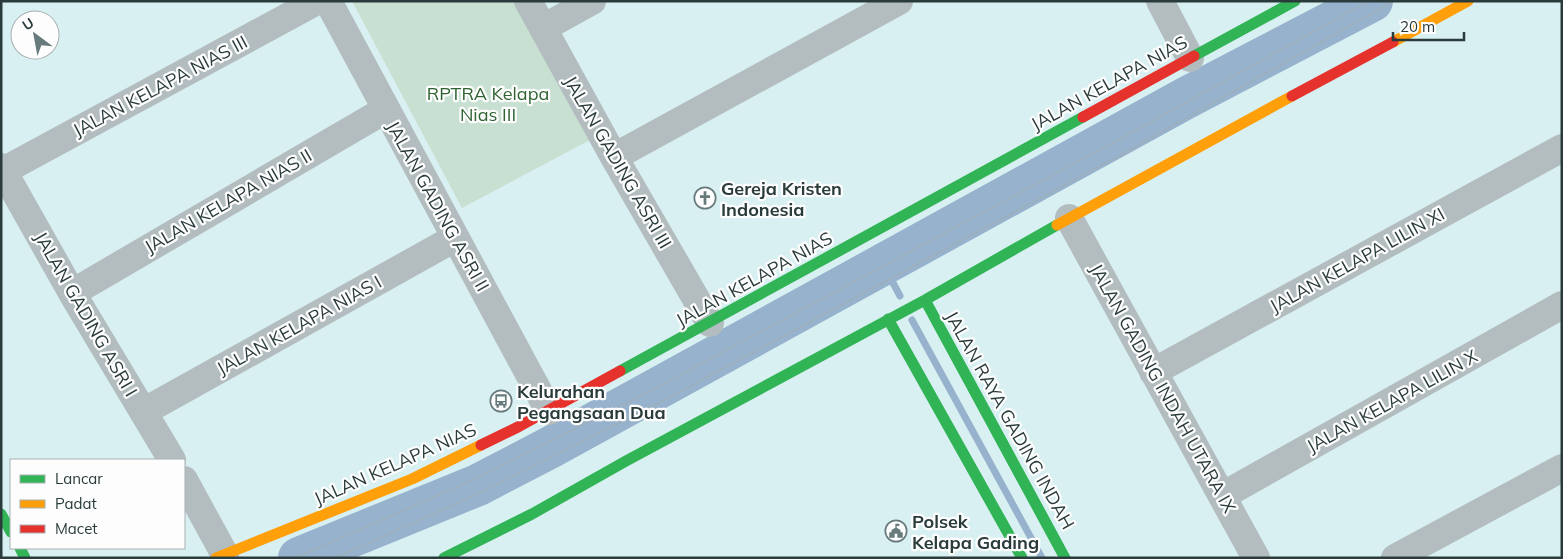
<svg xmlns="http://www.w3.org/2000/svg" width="1563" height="559" font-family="Mulish,sans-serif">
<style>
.green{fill:#c7e0d2}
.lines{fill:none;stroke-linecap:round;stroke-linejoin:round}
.stream{stroke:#97b2cd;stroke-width:7}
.river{stroke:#97b2cd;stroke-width:42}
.street{stroke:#b3bcbf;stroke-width:28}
.fast{stroke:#30b455;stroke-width:11}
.slow{stroke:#ff9f0a;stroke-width:11}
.jam{stroke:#e5322d;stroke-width:11}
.tram{stroke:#a2adaf;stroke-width:1}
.labels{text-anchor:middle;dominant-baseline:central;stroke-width:4.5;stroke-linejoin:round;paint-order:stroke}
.street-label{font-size:18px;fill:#2a3b3c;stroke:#fdfdfd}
.park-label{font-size:18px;fill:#2f6332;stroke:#fdfdfd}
.poi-label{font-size:18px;font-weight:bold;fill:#2a3b3c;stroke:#fdfdfd;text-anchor:start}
</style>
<rect width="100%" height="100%" fill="#d8f0f2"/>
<path class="green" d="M352 1H516L590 140 462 208Z"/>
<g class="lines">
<path class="stream" d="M883 264 900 296
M912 320 1042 558"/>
<path class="river" d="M299 558 478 485 551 447 1186 98 1372 1"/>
<path class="street" d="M328 1 549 411
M528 1 614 157 710 323
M1160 1 1190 58
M543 28 592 1
M614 157 899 1
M1 167 72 293 172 460
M3 171 317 1
M1069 218 1256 558
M72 293 385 110
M1153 372 1562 148
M143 412 455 238
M184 480 225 555
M1222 496 1562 305
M1395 558 1562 468"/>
<path class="fast" d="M1194 56 1295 1
M925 300 1065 558
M888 319 1022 558
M620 371 1083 117
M1 514 11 532
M20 548 25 558
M444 558 532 514 626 461 925 300 1057 225"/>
<path class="slow" d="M1393 42 1468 1
M1057 225 1292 96
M216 558 412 479 481 445"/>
<path class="jam" d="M1292 96 1393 42
M1083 117 1194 56
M481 445 518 427 620 371"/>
<path class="tram" d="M295 558 475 479 654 389 1120 139 1369 1
M335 558 482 492 659 403 1126 152 1394 1"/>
</g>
<defs>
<g id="church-ring" transform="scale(1.125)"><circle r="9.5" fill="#fdfdfd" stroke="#677a7c" stroke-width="1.5"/><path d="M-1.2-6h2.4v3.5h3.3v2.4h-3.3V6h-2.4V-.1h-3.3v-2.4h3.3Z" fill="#677a7c"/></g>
<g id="bus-ring" transform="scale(1.125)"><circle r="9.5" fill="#fdfdfd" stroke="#677a7c" stroke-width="1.5"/><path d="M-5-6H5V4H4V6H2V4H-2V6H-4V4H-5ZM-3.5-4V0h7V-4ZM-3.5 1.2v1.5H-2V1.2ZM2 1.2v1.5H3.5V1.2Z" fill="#677a7c"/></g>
<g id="civic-ring" transform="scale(1.125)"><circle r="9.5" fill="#fdfdfd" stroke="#677a7c" stroke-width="1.5"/><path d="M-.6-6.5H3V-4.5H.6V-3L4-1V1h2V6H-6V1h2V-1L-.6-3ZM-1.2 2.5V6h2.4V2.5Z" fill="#677a7c"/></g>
</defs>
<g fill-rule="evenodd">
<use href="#church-ring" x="705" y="198"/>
<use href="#bus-ring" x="501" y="401"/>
<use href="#civic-ring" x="896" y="531"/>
</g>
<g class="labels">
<g class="street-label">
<text transform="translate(1109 83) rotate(-29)">JALAN KELAPA NIAS</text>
<text transform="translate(160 86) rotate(-28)">JALAN KELAPA NIAS III</text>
<text transform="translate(618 162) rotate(60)">JALAN GADING ASRI III</text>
<text transform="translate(228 201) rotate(-30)">JALAN KELAPA NIAS II</text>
<text transform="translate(438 206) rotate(61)">JALAN GADING ASRI II</text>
<text transform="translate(1357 260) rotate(-29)">JALAN KELAPA LILIN XI</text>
<text transform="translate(754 279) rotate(-29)">JALAN KELAPA NIAS</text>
<text transform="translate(86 314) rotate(60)">JALAN GADING ASRI I</text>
<text transform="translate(299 325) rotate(-29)">JALAN KELAPA NIAS I</text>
<text transform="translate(1163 388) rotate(61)">JALAN GADING INDAH UTARA IX</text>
<text transform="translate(1392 401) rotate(-29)">JALAN KELAPA LILIN X</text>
<text transform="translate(1010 420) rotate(61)">JALAN RAYA GADING INDAH</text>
<text transform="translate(395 464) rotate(-24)">JALAN KELAPA NIAS</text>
</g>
<g class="park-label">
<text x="488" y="93">RPTRA Kelapa<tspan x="488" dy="21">Nias III</tspan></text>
</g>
<g class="poi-label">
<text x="721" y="188">Gereja Kristen<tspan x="721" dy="21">Indonesia</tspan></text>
<text x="517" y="391">Kelurahan<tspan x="517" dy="21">Pegangsaan Dua</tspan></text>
<text x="912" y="521">Polsek<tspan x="912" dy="21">Kelapa Gading</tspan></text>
</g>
</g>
<rect width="1563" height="559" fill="none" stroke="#2a3b3c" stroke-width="5"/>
<rect x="10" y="459" width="175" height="90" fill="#fdfdfd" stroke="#a9afb0"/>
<rect x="20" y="475" width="25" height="8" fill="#30b455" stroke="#a9afb0"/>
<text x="55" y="484" font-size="15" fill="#2a3b3c">Lancar</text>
<rect x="20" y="500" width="25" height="8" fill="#ff9f0a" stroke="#a9afb0"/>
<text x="55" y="509" font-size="15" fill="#2a3b3c">Padat</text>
<rect x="20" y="525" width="25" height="8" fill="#e5322d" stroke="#a9afb0"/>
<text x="55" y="534" font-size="15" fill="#2a3b3c">Macet</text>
<g transform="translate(35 35) rotate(328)"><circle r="24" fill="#fdfdfd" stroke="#a9afb0"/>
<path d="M0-4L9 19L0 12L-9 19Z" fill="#677a7c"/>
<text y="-8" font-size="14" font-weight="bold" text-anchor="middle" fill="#2a3b3c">U</text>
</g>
<path d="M1393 32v8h71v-8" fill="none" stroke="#2a3b3c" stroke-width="2.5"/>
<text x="1400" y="32" font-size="15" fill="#2a3b3c" stroke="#fdfdfd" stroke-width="4" paint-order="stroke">20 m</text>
</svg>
